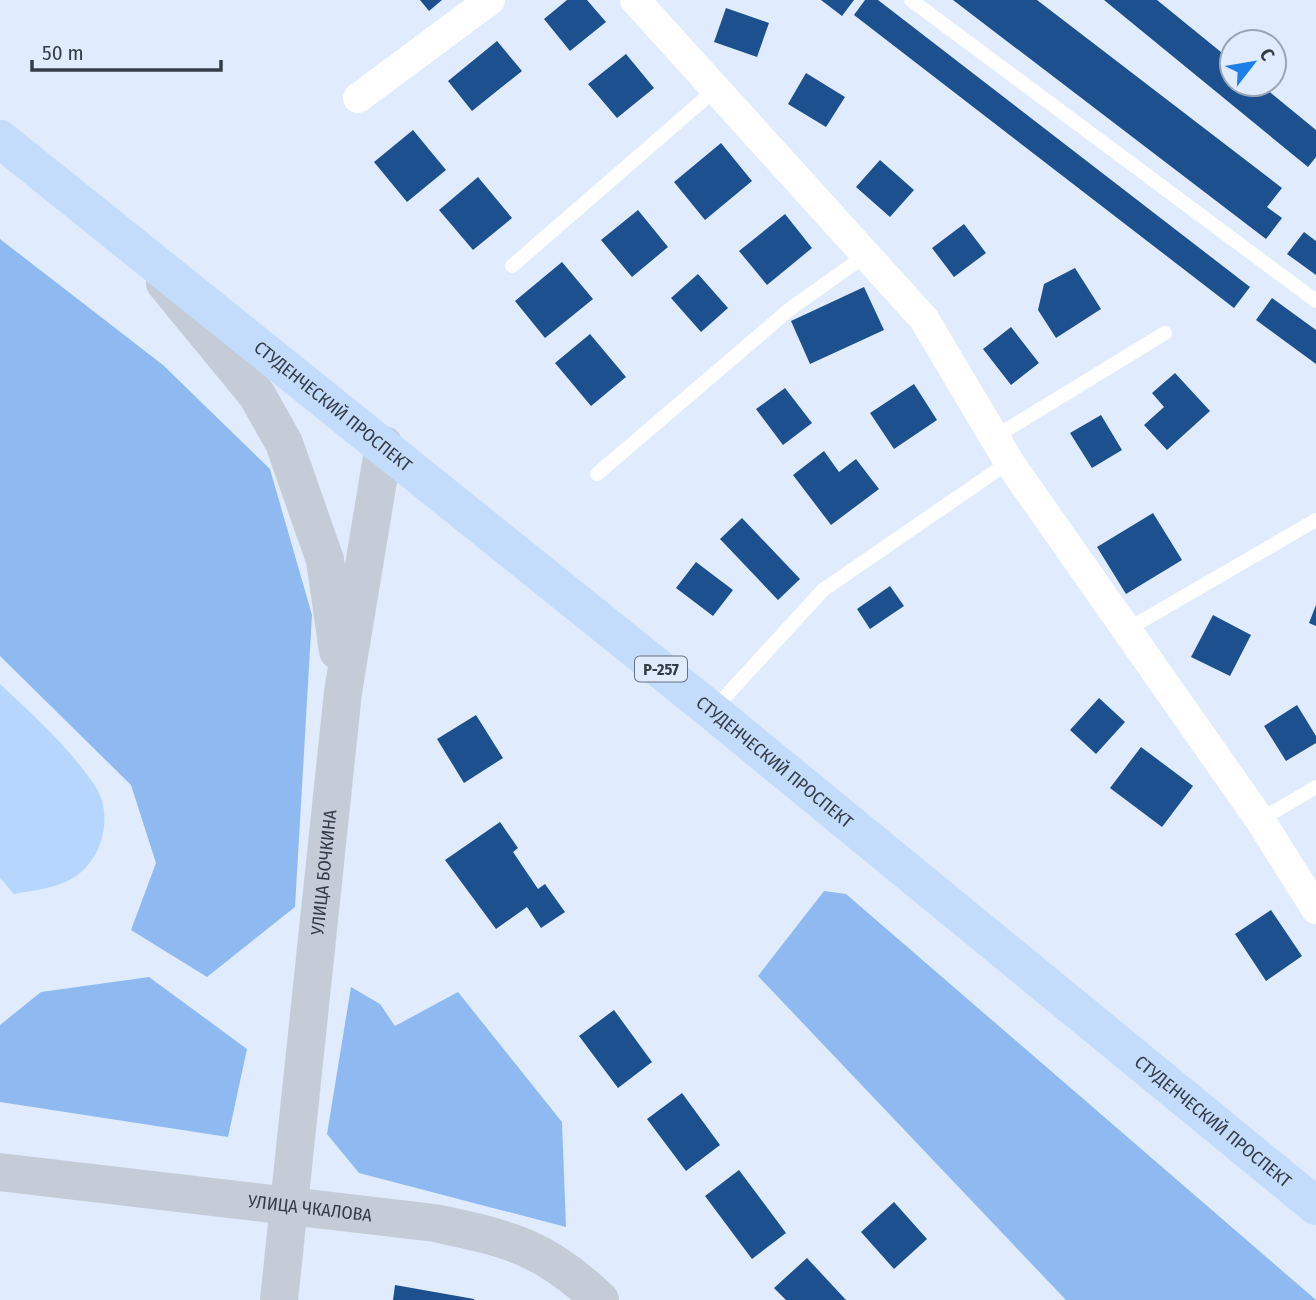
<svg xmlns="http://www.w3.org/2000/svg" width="1316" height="1300" font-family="'Fira Sans Condensed',sans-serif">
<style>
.green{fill:#b7d6fe}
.forest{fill:#8fbaf1}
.building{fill:#1c508e}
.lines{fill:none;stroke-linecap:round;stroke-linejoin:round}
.service{stroke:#fff;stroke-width:14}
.minor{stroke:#fff;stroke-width:30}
.secondary{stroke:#c4cdd7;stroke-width:38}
.trunk{stroke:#c4dcfb;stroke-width:38}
.labels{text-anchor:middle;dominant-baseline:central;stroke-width:7;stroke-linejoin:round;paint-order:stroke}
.shield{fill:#e0ecfd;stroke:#68727e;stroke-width:2}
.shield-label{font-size:16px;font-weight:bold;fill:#343d47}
.street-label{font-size:18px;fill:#343d47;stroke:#e0ecfd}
</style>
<rect width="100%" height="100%" fill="#e0ecfd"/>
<path class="green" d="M0 684C33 715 70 748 95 786 113 813 104 853 80 873 62 888 35 890 14 894L0 878Z"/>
<path class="forest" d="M0 239 163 365 270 469 312 615 295 907 207 977 131 930 156 863 131 785 0 656Z
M824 891 846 894 1316 1300H1066L758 976Z
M149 977 247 1049 228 1137 0 1102V1025L41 992Z
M351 987 380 1004 395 1026 458 992 562 1122 566 1227 359 1173 327 1134Z"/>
<path class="building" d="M420 0H442L429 11Z
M567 0H587L606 22 570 51 544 19Z
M821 0H854L842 16Z
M865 0H878L1250 287 1234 308 854 15Z
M953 0H1037L1282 188 1267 207 1282 218 1266 239Z
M1104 0H1157L1232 61V84H1260L1316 130V157L1308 167Z
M726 8 769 23 757 57 714 42Z
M497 41 522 71 472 111 448 81Z
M626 54 654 88 617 118 588 84Z
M806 73 845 97 826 127 788 104Z
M413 130 446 170 407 202 374 162Z
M721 143 752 181 705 220 674 182Z
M880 160 914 190 890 217 856 187Z
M478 177 512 218 473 250 439 210Z
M638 210 668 247 632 277 601 240Z
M785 214 812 248 767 285 739 251Z
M964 224 986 253 954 277 932 248Z
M1304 232 1316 241V275L1287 254Z
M562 262 593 299 545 338 515 301Z
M1075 268 1101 309 1056 338 1038 310 1044 284Z
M698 274 728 308 701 332 671 298Z
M864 287 884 330 810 364 791 321Z
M1272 298 1316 330V364L1256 320Z
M1011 327 1039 363 1011 385 983 349Z
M590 334 626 377 591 406 555 363Z
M1175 373 1210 411 1167 450 1144 425 1164 407 1152 393Z
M914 384 937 420 894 449 870 413Z
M785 388 812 423 783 445 756 409Z
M1101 415 1122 450 1092 468 1070 433Z
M824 451 839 472 856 459 879 489 831 525 793 475Z
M1153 513 1182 560 1126 594 1097 547Z
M742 518 800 579 778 600 720 539Z
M696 562 733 590 713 616 676 588Z
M890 586 904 606 870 629 857 609Z
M1316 605V626L1309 623Z
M1213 615 1251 635 1230 676 1191 657Z
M1099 698 1125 722 1096 754 1070 730Z
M1297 705 1316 736V743L1286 761 1264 726Z
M476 715 503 758 464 783 437 739Z
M1141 747 1193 786 1162 827 1110 788Z
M500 822 518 848 513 852 538 889 545 884 565 912 541 928 527 907 496 929 445 860Z
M1271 910 1302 956 1266 981 1235 934Z
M614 1010 652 1062 618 1088 579 1036Z
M682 1093 720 1145 686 1171 647 1119Z
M739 1170 786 1233 752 1259 705 1196Z
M894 1202 927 1239 894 1269 861 1232Z
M807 1258 846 1300H786L774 1288Z
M395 1285 474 1299V1300H393Z"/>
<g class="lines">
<path class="service" d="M911 0 1316 301
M512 266 716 89
M993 438 1165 333
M597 474 790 309 866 255
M1128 629 1316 520
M714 709 823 590 1009 462
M1260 820 1316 787"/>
<path class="minor" d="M635 0 924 319 1009 462 1260 820 1316 909
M358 98 490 0"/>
<g class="secondary">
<path d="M165 283 257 395 284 443 325 560 338 651"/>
<path id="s1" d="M0 1172 435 1223C509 1239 543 1246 600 1300"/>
<path id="s2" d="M279 1300 343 692 384 445"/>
</g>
<path class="trunk" id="s3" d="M0 139 712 711 1316 1206"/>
</g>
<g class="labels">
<rect class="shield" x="635" y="656.5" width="52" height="25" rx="5"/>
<g class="shield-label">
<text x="661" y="669">Р-257</text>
</g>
<g class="street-label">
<text stroke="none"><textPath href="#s3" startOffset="427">СТУДЕНЧЕСКИЙ ПРОСПЕКТ</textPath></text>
<text stroke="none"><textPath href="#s3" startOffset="994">СТУДЕНЧЕСКИЙ ПРОСПЕКТ</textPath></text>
<text stroke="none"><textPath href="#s2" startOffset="430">УЛИЦА БОЧКИНА</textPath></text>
<text stroke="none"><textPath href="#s3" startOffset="1561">СТУДЕНЧЕСКИЙ ПРОСПЕКТ</textPath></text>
<text stroke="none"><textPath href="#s1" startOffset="312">УЛИЦА ЧКАЛОВА</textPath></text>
</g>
</g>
<g transform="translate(1253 63) rotate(59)"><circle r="33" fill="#e0ecfd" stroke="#9ba6b4" stroke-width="2"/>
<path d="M0-5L12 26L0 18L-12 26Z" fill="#1f7fe8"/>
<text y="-10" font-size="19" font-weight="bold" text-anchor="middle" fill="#343d47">С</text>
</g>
<path d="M32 60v10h189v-10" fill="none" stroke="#343d47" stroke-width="3.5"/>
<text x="42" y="60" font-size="21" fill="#343d47" stroke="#e0ecfd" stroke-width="5" paint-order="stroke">50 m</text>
</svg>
